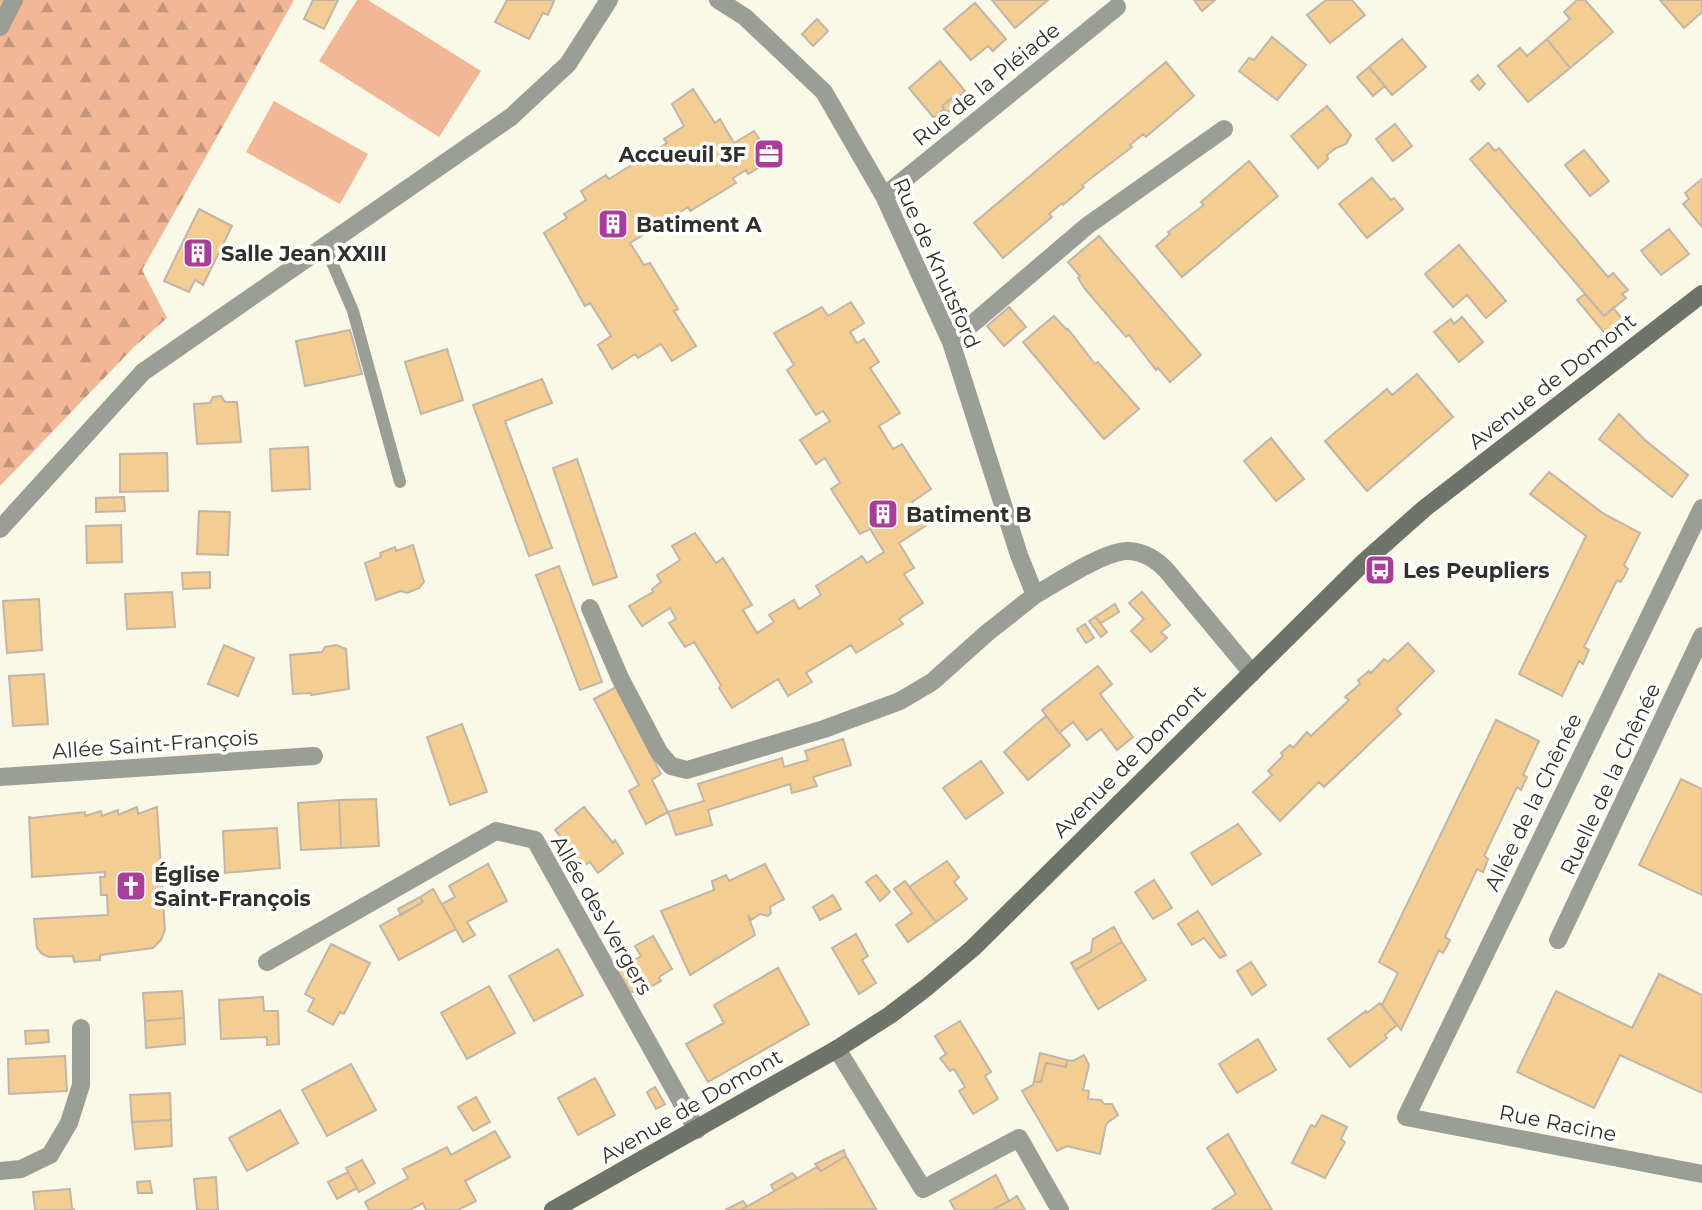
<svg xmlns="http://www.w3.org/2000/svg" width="1702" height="1210" font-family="Montserrat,sans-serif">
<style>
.forest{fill:url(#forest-firs)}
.garden{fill:#f1b796}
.building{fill:#f4cd93;stroke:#c1b6a7;stroke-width:2}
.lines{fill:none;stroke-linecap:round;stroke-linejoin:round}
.service{stroke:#9b9e97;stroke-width:12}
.minor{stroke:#9b9e97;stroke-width:18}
.secondary{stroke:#6f746a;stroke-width:18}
.labels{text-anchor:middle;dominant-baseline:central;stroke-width:7;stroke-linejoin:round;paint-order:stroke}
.street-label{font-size:21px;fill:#313029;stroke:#fff}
.poi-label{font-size:21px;font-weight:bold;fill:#313029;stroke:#fff;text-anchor:start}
</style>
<defs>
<pattern id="forest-firs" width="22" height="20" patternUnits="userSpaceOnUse" patternTransform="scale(1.75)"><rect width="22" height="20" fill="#f1b796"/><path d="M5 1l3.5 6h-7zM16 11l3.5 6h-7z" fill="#c4957a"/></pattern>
</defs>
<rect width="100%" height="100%" fill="#faf8e6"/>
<path class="forest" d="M0 0H294L142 270 167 318 134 347 0 486Z"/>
<path class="garden" d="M357 0H368L481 71 439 137 319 61Z
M274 101 368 154 340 204 246 152Z"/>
<path class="building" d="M313 0H338L324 29 304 19Z
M507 0H552L554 1 548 15 543 13 529 39 495 22Z
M992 0H1048L1015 28Z
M1194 0H1215L1202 11Z
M1326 0H1352L1365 15 1330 43 1307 15Z
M1577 0H1585L1613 32 1570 68 1547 39 1570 19 1564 12Z
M1660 0H1702V12L1684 28Z
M975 3 1006 39 993 51 988 46 971 60 944 29Z
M817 19 828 31 813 46 802 34Z
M1272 37 1306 65 1277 100 1239 71 1249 58 1254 60Z
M1402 39 1426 67 1392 95 1369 67Z
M1547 39 1570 68 1528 102 1498 66 1520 48 1527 56Z
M940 61 965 91 954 101 952 98 942 106 944 109 934 118 909 88Z
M1166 62 1194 96 1146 137 1143 134 1130 145 1132 147 1082 185 1084 187 1063 205 1062 203 1049 214 1052 217 1003 258 974 223Z
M1369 67 1385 86 1373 96 1357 77Z
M1478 75 1485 84 1479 90 1471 81Z
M693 89 715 123 720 119 734 143 754 131 769 154 756 164 758 168 748 174 746 170 733 178 736 183 690 211 688 207 676 215 679 219 654 234 651 230 630 243 644 265 650 263 678 309 674 311 696 346 672 361 661 344 638 358 635 354 612 369 598 345 611 336 590 303 585 306 544 233 567 218 564 214 586 200 581 191 606 175 609 179 667 143 664 139 684 126 672 104Z
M952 98 957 104 947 113 942 106Z
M1327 106 1351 135 1346 144 1336 148 1327 155 1328 159 1318 168 1291 136Z
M1395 124 1412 146 1393 161 1376 139Z
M1488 143 1495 151 1499 148 1608 277 1613 273 1628 290 1622 294 1626 298 1604 316 1470 159Z
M1584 150 1609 181 1590 196 1565 165Z
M1249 161 1278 196 1182 277 1156 246 1170 234 1168 232 1204 205 1201 202Z
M1372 178 1391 200 1394 198 1403 209 1367 238 1339 204Z
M1702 179V227L1683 204 1689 199 1685 193Z
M199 209 232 226 203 285 195 280 189 292 164 281Z
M1669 229 1689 254 1661 275 1641 251Z
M1099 236 1201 355 1170 382 1158 368 1156 370 1129 335 1126 337 1085 289 1078 278 1080 276 1068 262Z
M1459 245 1506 301 1486 318 1467 295 1453 307 1425 274Z
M1585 294 1604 316 1613 308 1626 323 1607 336 1577 300Z
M851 302 864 323 850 332 857 343 864 339 879 362 870 368 900 413 879 426 893 449 902 444 931 489 912 502 927 525 899 543 914 568 904 574 923 603 899 619 903 624 856 653 851 645 806 673 812 682 788 696 778 679 732 708 719 688 721 685 694 642 685 647 669 623 676 619 670 608 642 626 629 606 653 592 652 589 661 582 657 575 680 560 672 546 695 533 716 563 723 558 752 605 743 610 757 633 774 622 769 615 794 600 799 609 821 595 816 586 862 556 867 563 884 552 870 529 860 534 831 489 840 483 825 458 816 464 800 440 830 421 823 411 816 415 787 370 794 365 774 333 822 307 828 316Z
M1009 307 1026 327 1004 346 987 326Z
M1054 316 1067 330 1068 329 1095 364 1098 362 1139 409 1104 439 1023 342Z
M1462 317 1483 342 1459 362 1434 332 1451 319 1454 324Z
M350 330 362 374 305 386 296 341Z
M447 349 463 400 421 414 405 362Z
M1417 374 1453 417 1367 491 1325 441 1387 389 1392 395Z
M542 379 552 403 505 421 552 548 529 556 473 405Z
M221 396 225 402H237L241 442 197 444 194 404 210 403 213 397Z
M1619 414 1645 440 1688 475 1672 497 1599 439Z
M1271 438 1304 479 1276 501 1244 461Z
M308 447 310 489 272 491 270 449Z
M167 453 168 491 120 492V454Z
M577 459 617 577 593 585 553 468Z
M1549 472 1604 514 1640 533 1624 565 1628 569 1621 582 1617 580 1584 647 1589 650 1583 664 1579 661 1562 696 1519 674 1586 536 1530 494Z
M124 497 125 511 96 512V498Z
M199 511 230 512 228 555 197 554Z
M121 525 122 562 87 563 86 526Z
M413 545 424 582 419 588 407 593 401 591 376 600 365 563 381 557 380 553 395 547 396 551Z
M559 566 602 682 580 690 536 575Z
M210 572V588L183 589 182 573Z
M172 592 175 627 127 629 125 594Z
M1142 592 1170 625 1161 632 1167 638 1151 652 1131 631 1144 619 1129 603Z
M39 599 42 650 7 653 3 601Z
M1115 604 1119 612 1101 623 1095 617Z
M1095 617 1107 632 1101 637 1089 621Z
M1085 624 1094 638 1086 643 1077 629Z
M1408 643 1434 671 1396 709 1401 714 1324 787 1319 782 1280 821 1253 792 1272 775 1268 771 1283 756 1281 753 1290 745 1293 748 1307 732 1311 736 1349 700 1345 697 1360 684 1358 680 1369 671 1371 673 1384 659 1388 662Z
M224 645 254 658 238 696 208 684Z
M336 645 346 649 349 689 311 695V693L293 694 290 655 322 652 325 647Z
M1098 666 1112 684 1100 694 1133 737 1117 750 1101 729 1087 740 1073 722 1059 733 1042 710Z
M44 674 48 724 13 726 9 676Z
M616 687 661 774 652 780 668 812 646 824 629 791 639 785 594 699Z
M1046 716 1070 745 1028 780 1004 752Z
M1496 720 1539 741 1523 775 1527 777 1521 790 1517 787 1484 856 1488 859 1483 872 1477 869 1445 937 1450 940 1443 953 1439 950 1401 1030 1382 1005 1398 973 1379 962Z
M462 724 487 792 450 805 427 737Z
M843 739 851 765 813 777 817 786 792 793 790 784 708 810 712 825 676 835 668 812 704 801 698 784 782 758 784 767 808 760 805 751Z
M981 761 1003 793 966 819 943 788Z
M1681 779 1702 789V895L1639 865Z
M376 799 379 846 341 848 339 800Z
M339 800 341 848 301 850 298 803Z
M137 807 138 814 157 807 165 930 161 940 153 948 100 955V960L74 962 73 956 49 957 42 954 37 948 34 919 108 915 107 895H101L100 877H105V872L32 877 29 817 32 818 85 812V816L101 811 102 816 118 810V815Z
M584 807 613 843 615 840 623 853 598 873 590 862 584 866 555 830Z
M1238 824 1261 854 1212 885 1191 853Z
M277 828 280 868 225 873 223 831Z
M947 861 959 877 954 882 967 899 936 922 909 887Z
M488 864 507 901 467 922 475 935 463 942 442 904 455 897 449 886Z
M765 864 784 899 770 907 771 913 768 916 760 914 751 920 748 915 755 935 690 975 661 911 714 890 712 881 726 875 729 881Z
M876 875 890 892 880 901 866 882Z
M1154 880 1172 908 1153 919 1135 892Z
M905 881 936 922 908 942 896 925 912 913 894 889Z
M433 889 456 929 399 960 380 926 423 902 420 897Z
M833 895 841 909 820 920 813 907Z
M420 897 423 902 401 915 398 909Z
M1198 911 1226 955 1220 958 1204 938 1192 945 1178 924Z
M1114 927 1122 942 1075 970 1071 963 1091 952 1093 939Z
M856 934 868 956 862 960 876 983 859 994 832 948Z
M653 936 672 969 659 977 661 981 648 988 645 985 631 993 616 970 641 956 635 946Z
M1122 942 1146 980 1098 1009 1075 970Z
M331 944 370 963 344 1014 340 1012 333 1025 308 1011 314 999 305 994Z
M558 949 583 995 534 1021 509 976Z
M1251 962 1266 985 1252 995 1237 971Z
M778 968 809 1024 708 1082 686 1044 724 1023 714 1005Z
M1659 974 1702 995V1093L1620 1055 1594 1108 1517 1072 1556 991 1632 1028Z
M489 986 515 1033 467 1059 441 1013Z
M182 991 184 1018 145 1021 143 993Z
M263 997 264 1011H278L279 1044 267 1045V1037L221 1039 219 1000Z
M1380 1003 1397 1025 1385 1035 1387 1038 1350 1067 1328 1039 1366 1011 1367 1013Z
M184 1018 185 1044 146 1048 145 1021Z
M960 1021 991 1072 985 1076 998 1099 973 1114 959 1091 965 1087 954 1069 950 1071 940 1058 946 1054 935 1036Z
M48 1030 49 1042 26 1044 25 1031Z
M1258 1039 1276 1070 1237 1093 1219 1064Z
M1040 1053 1067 1060 1066 1067 1046 1063 1041 1082 1034 1081Z
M1084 1055 1089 1065 1083 1090 1089 1091 1088 1099 1101 1100 1104 1104H1112L1118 1115 1106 1124 1100 1154 1067 1146 1057 1151 1022 1091 1033 1085 1034 1081 1041 1082 1046 1063 1066 1067 1067 1060 1073 1061Z
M65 1056 67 1091 9 1094 8 1059Z
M351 1064 376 1110 327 1136 302 1090Z
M595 1078 615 1115 578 1135 558 1098Z
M655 1087 665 1104 656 1109 647 1092Z
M170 1093 171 1120 132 1122 130 1095Z
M476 1097 490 1122 473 1131 458 1107Z
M280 1110 298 1143 247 1171 229 1138Z
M1322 1115 1347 1127 1341 1139 1345 1142 1325 1178 1292 1163 1311 1125 1315 1127Z
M171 1120 172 1146 135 1149 132 1122Z
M495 1131 510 1157 465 1181 476 1201 458 1210H426L423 1203 410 1210H369L365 1202 408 1178 403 1169 447 1147 451 1155Z
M1228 1134 1272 1210H1212L1236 1194 1207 1148Z
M844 1150 846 1156 821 1171 815 1164Z
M846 1156 876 1209 741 1210 817 1167 821 1171Z
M362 1160 375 1183 359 1192 346 1168Z
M348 1172 357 1188 337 1199 328 1182Z
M792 1173 797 1178 774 1191 771 1185Z
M996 1175 1009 1201 992 1210H955L950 1201Z
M216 1177 218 1210H197L194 1179Z
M150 1181 152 1193H138L137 1182Z
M70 1189 72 1209 75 1210H35L33 1192Z
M1017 1196 1025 1210H992L1009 1201Z
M743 1201 747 1206 741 1210H725Z"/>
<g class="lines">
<path class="service" d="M325 246 353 311 400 482"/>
<path class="minor" d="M718 0 745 17 824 92 884 196 951 342 1019 555 1035 595C1055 584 1107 549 1129 551 1144 552 1157 560 1167 571L1252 673
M0 27 14 0
M884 196 1117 7
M951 342 1087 226 1224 129
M1702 508 1406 1117 1702 1174
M0 529 143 372 511 117 568 64 609 0
M590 608 620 678 659 752 671 766 687 770 824 729 900 701 932 682 987 633 1035 595
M0 777 314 756
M1558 940 1702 636
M267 962 496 831 535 840 697 1130
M837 1049 923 1189 1019 1138 1060 1210
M0 1171 21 1169 50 1155 69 1123 81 1085V1028"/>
<path class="secondary" d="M553 1210 837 1049 890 1015 927 987 973 948 1364 562 1425 508 1702 294"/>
</g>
<defs>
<g id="office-square" transform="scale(1.575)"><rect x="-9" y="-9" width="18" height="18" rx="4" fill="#aa3c9a" stroke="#fff"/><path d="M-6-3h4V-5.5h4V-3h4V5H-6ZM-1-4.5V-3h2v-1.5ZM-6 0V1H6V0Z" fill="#fff"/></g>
<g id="building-square" transform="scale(1.575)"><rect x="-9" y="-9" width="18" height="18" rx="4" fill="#aa3c9a" stroke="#fff"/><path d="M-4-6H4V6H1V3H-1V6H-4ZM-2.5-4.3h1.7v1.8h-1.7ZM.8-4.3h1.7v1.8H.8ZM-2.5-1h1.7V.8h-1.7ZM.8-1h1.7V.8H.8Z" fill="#fff"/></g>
<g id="bus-square" transform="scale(1.575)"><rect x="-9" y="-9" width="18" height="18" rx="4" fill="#aa3c9a" stroke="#fff"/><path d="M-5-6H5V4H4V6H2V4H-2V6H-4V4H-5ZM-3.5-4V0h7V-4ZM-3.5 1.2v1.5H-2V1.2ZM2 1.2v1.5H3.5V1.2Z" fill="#fff"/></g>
<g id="church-square" transform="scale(1.575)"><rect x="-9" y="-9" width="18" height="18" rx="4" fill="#aa3c9a" stroke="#fff"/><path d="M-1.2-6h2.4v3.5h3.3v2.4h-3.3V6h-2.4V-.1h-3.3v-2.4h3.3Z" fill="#fff"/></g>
</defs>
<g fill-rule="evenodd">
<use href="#office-square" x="769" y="154"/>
<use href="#building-square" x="613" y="224"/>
<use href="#building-square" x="198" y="253"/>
<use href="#building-square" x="883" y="514"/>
<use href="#bus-square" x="1380" y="570"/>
<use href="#church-square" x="131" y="886"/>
</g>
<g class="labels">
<g class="street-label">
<text transform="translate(986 84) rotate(-39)">Rue de la Pléiade</text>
<text transform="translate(937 263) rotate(66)">Rue de Knutsford</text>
<text transform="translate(1552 381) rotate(-38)">Avenue de Domont</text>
<text transform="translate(155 744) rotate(-4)">Allée Saint-François</text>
<text transform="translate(1129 761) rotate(-45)">Avenue de Domont</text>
<text transform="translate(1610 779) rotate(-65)">Ruelle de la Chênée</text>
<text transform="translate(1533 802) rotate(-64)">Allée de la Chênée</text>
<text transform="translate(602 915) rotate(60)">Allée des Vergers</text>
<text transform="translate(691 1106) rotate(-30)">Avenue de Domont</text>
<text transform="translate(1558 1123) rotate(11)">Rue Racine</text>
</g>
<g class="poi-label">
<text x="746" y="154" text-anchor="end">Accueuil 3F</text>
<text x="636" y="224">Batiment A</text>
<text x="221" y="253">Salle Jean XXIII</text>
<text x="906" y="514">Batiment B</text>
<text x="1403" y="570">Les Peupliers</text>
<text x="154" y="874">Église<tspan x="154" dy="24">Saint-François</tspan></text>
</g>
</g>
</svg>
